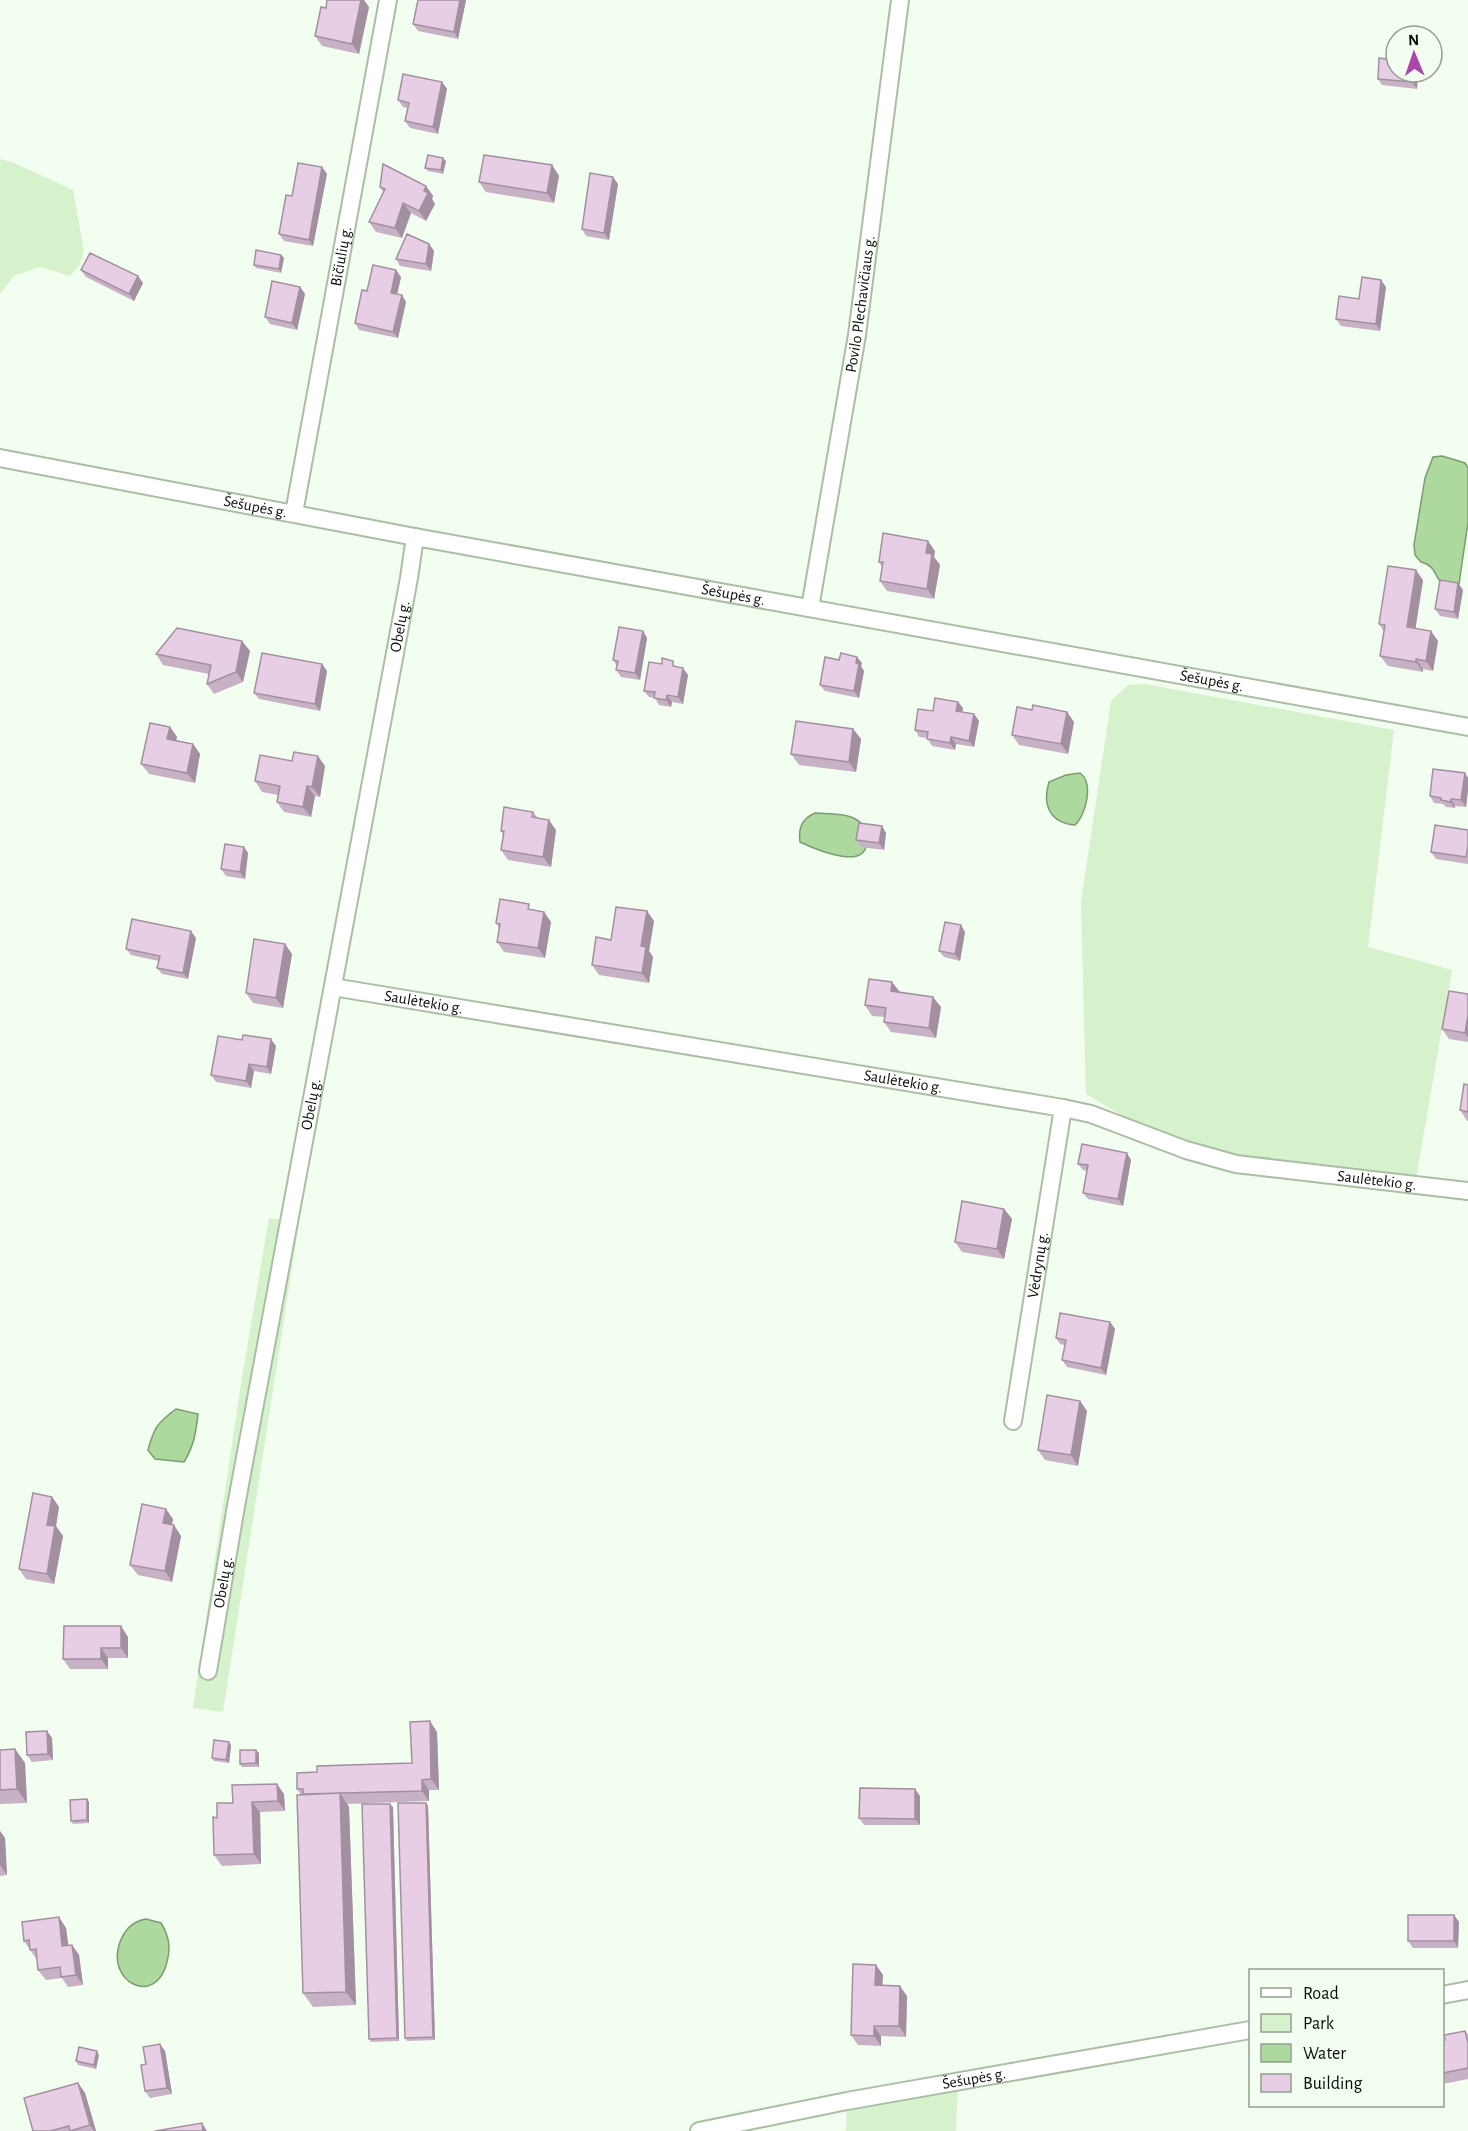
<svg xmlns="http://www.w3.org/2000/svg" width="1468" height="2131" font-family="'Alegreya Sans',sans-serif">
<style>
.green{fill:#d5f2cc}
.water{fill:#add89e;stroke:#7c9c71;stroke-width:1.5}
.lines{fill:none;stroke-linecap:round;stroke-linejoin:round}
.street-casing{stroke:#abbea5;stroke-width:20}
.street{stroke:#fff;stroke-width:16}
.wall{fill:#c7b1c5}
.shaded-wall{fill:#a290a0}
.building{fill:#e7cee5;stroke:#a290a0;stroke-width:1.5}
.labels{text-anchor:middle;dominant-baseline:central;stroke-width:4.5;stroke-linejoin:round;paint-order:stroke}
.street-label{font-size:16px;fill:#080f07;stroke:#f2feef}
</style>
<rect width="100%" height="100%" fill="#f2feef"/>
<path class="green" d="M0 159 14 163 73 190 84 251 79 266 70 276 40 267 14 276 0 294Z
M1145 684 1394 730 1368 947 1452 970 1415 1185 1197 1160 1086 1094 1081 902 1111 701 1128 685Z
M269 1218 299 1223 223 1712 193 1708 240 1390Z
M958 2082 956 2131H846L847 2101Z"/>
<path class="water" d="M1442 456 1465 463 1468 468V522L1459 584 1441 583C1434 573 1434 565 1421 562L1415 555 1414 545 1425 478 1433 457Z
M1080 773C1094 783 1086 815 1075 825 1050 823 1042 805 1049 782L1066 775Z
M815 813C828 814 846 813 857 820 864 824 864 829 866 836 873 874 817 850 800 842 798 827 802 819 815 813Z
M176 1409 198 1414C196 1432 194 1446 184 1462L155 1459 148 1450C154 1428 157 1423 176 1409Z
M146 1919 161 1923C169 1936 171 1947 167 1962 156 2008 105 1982 120 1942 125 1929 133 1921 146 1919Z"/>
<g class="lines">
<g class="street-casing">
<g id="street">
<path id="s1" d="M0 458 415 537 1468 727"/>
<path id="s2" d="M294 513 388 0"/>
<path id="s3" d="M810 608 857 335 900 0"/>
<path id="s4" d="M333 987 1063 1108 1091 1114 1186 1150 1236 1164 1468 1191"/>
<path id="s5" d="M1013 1421 1063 1108"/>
<path id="s6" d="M208 1671 236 1506 409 578 415 537"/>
<path d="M1442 1995 1468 1990"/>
<path id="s7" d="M699 2131 847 2101 1250 2030"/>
</g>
</g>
<use href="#street" class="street"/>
</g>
<path class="wall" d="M418 0H466L458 39 418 31 413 24Z
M369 7 359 54 322 46 315 36Z
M1396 72H1418L1417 89 1382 85 1378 79Z
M442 82 447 89 438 134 410 128 405 121 407 108 403 107 398 100Z
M446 161 443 174 428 171 425 168Z
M552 165 559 176 554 203 486 192 479 182Z
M322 167 327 174 313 246 284 241 279 234 292 196Z
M618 184 609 240 586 236 582 229Z
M426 186 433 196 432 199 435 204 426 221 411 213 402 238 376 232 369 222 383 192 380 187Z
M429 244 434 251 431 271 400 266 396 259Z
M281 255 284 258 281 273 256 268 254 265Z
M81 270 143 283 134 301 86 277Z
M401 277 397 294 406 302 398 338 359 330 355 323 367 291Z
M300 287 305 294 297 330 270 324 265 317Z
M1386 287 1380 331 1341 326 1336 319 1359 299Z
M935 551 934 557 940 565 934 599 887 591 880 581 882 567 879 562Z
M1423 580 1415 629 1438 641 1433 671 1423 669V672L1388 666 1380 656 1384 632 1379 624Z
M1458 583 1463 590 1458 619 1440 616 1435 609Z
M643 631 647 638 640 680 621 677 616 670 617 666 613 660Z
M250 651 243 682 214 694 207 684 209 674 163 665 156 654Z
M862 663 861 666 864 671 859 698 825 691 820 685Z
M678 667 688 675 683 704 672 702 671 707 659 705 655 698 649 697 644 691Z
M327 671 320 711 259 699 254 693Z
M958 702 963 708 962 712 974 714 979 721 974 747 956 744 955 750 932 746 927 738 919 737 915 730 933 711Z
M1032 710 1067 712 1074 722 1068 754 1019 745 1012 735Z
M170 727 177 737 176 740 193 744 200 754 195 783 149 774 141 764Z
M853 729 861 739 856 772 799 765 791 754Z
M292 761 325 766 320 797 315 796 311 817 284 812 277 802 278 795 262 792 255 781Z
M1465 773 1468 778V790L1466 807 1455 806V808L1446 807 1443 804 1434 803 1430 796Z
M533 812 538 818 556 830 551 867 508 860 501 850 503 835 501 831Z
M882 826 886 833 884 850 861 847 856 840Z
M1468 830V864L1436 859 1431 852Z
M244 847 248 853 245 879 226 876 221 869Z
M647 911 654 921 649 951 653 957 649 983 599 975 592 965 611 940Z
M544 912 551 922 545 958 504 952 497 942 499 928 496 923Z
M965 932 960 961 944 957 939 951Z
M196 938 188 979 162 974 157 968 159 961 131 955 126 949Z
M285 944 292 954 283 1008 253 1003 246 993Z
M1468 994V1042L1449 1039 1442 1029Z
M865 1005 941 1007 936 1038 891 1032 884 1022 885 1017 872 1016Z
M276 1046 271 1074 254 1071 251 1088 216 1082 211 1075Z
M1468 1085V1121H1467L1460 1110Z
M1131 1160 1123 1206 1088 1199 1083 1193 1087 1171 1083 1170 1078 1164Z
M1004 1209 1012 1219 1004 1259 962 1252 955 1242Z
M1110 1322 1115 1329 1106 1375 1067 1367 1062 1360 1065 1345 1060 1344 1056 1338Z
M1080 1401 1087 1411 1078 1466 1045 1460 1038 1450Z
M52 1497 59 1507 56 1526 63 1536 54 1584 26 1579 19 1569Z
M173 1519 172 1525 181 1536 172 1582 138 1575 130 1565Z
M128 1637V1658H108V1669H70L63 1659Z
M47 1731 52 1738 53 1760 32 1762 27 1755Z
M437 1732 439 1790H429V1801L347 1804 349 1807 356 2005 313 2007 303 1993 301 1795 297 1789 317 1772 412 1763Z
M231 1745 229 1763 214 1761 212 1758Z
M15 1749 25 1763 27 1803 0 1804V1750Z
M259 1753V1767H242L240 1764Z
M284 1794 285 1811 260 1812 261 1864 222 1866 214 1855 217 1818 233 1803Z
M920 1796V1825H864L859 1818Z
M89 1802V1823L73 1824 71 1821Z
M426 1803 428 1806 435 2040 407 2041 405 2038Z
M393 1807 399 2041 371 2042 369 2039Z
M0 1831 5 1838 7 1875 0 1876Z
M1454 1915 1459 1922 1458 1948H1413L1408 1941Z
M66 1928 68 1946 72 1945 79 1955 83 1985 68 1987 62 1978 46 1980 38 1970 37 1960 24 1941Z
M876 1965 883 1975 882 1985 907 1996 906 2037 881 2036V2046L858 2045 851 2035Z
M1465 2031 1468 2034V2079L1443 2084V2041Z
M165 2051 172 2094 150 2098 145 2091 146 2064Z
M99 2055 96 2069 78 2065 76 2061Z
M78 2083 85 2093 96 2131H33Z"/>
<path class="shaded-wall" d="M361 0H364L369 7 359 54 352 44Z
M460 0H466L458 39 454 32Z
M1413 72H1418L1417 89 1412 82Z
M442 82 447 89 438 134 433 127Z
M443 158 446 161 443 174 441 170Z
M552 165 559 176 554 203 547 193Z
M322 167 327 174 313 246 309 240Z
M613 177 618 184 609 240 604 233Z
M426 186 433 196 432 199 435 204 426 221 419 211 424 191Z
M403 203 411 213 402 238 395 228Z
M429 244 434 251 431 271 426 264Z
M281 255 284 258 281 273 279 269Z
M396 270 401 277 396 299 391 293Z
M138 276 143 283 134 301 129 294Z
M1381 280 1386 287 1380 331 1376 324Z
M300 287 305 294 297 330 292 323Z
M402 295 406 302 398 338 393 332Z
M928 541 935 551 934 557 940 565 934 599 927 589 926 553Z
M1416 570 1423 580 1414 638 1407 627Z
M1458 583 1463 590 1458 619 1454 612Z
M643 631 647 638 640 680 635 673Z
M1431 631 1438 641 1433 671 1426 661Z
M242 641 250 651 243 682 236 672Z
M857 657 862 663 861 666 864 671 859 698 854 691Z
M1416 659 1423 669V672L1416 662Z
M322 664 327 671 320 711 315 704Z
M683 668 688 675 683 704 678 697Z
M667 695 672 702 671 707 666 700Z
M958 702 963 708 961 718 956 711Z
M1067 712 1074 722 1068 754 1061 744Z
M974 714 979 721 974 747 969 741Z
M170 727 177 737 174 749 167 739Z
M853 729 861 739 856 772 849 762Z
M951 737 956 744 955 750 950 743Z
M193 744 200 754 195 783 187 773Z
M318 756 325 766 320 797 312 787Z
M1465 773 1468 778V790L1466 807 1461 800Z
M307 786 315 796 311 817 303 807Z
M1451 799 1455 806V808L1450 802Z
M549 820 556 830 551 867 543 857Z
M882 826 886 833 884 850 879 843Z
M244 847 248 853 245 879 240 872Z
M647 911 654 921 649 951 653 957 649 983 642 973 641 946Z
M544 912 551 922 545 958 538 948Z
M961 925 965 932 960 961 955 954Z
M191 931 196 938 188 979 183 973Z
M285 944 292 954 283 1008 276 998Z
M892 982 900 992 891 991Z
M933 997 941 1007 936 1038 929 1028Z
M1468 1015V1038L1465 1033Z
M271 1039 276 1046 271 1074 267 1067Z
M249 1064 254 1071 251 1088 246 1081Z
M1127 1153 1131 1160 1123 1206 1118 1199Z
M1004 1209 1012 1219 1004 1259 997 1249Z
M1110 1322 1115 1329 1106 1375 1101 1368Z
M1080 1401 1087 1411 1078 1466 1071 1455Z
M52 1497 59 1507 56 1526 63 1536 54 1584 47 1574V1525Z
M166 1509 173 1519 170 1533 163 1523Z
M174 1525 181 1536 172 1582 165 1571Z
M121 1626 128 1637V1658L121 1648Z
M101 1648 108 1658V1669L101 1659Z
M430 1721 437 1732 439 1790 431 1779Z
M47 1731 52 1738 53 1760 48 1754Z
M229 1742 231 1745 229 1763 226 1760Z
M15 1749 25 1763 27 1803 17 1789Z
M256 1750 259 1753V1767L256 1763Z
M422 1780 429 1790V1801L422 1791Z
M277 1784 284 1794 285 1811 278 1801Z
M915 1789 920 1796V1825L915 1819Z
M340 1793 349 1807 356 2005 346 1992Z
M87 1799 89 1802V1823L87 1820Z
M252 1802 260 1812 261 1864 254 1854Z
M426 1803 428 1806 435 2040 433 2037Z
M390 1804 393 1807 399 2041 397 2038Z
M0 1831 5 1838 7 1875 0 1865Z
M1454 1915 1459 1922 1458 1948 1454 1941Z
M59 1917 66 1928 70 1956 62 1946Z
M72 1945 79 1955 83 1985 76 1975Z
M876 1965 883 1975 882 1995 875 1985Z
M900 1986 907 1996 906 2037 899 2026Z
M874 2026 881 2036V2046L874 2036Z
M160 2044 165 2051 172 2094 167 2088Z
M97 2051 99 2055 96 2069 94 2065Z
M78 2083 85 2093 96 2131H94L90 2125Z
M202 2123 207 2131H203Z"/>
<path class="building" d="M327 0H361L352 44 315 36 321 7 326 8Z
M418 0H460L454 32 413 24Z
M1379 58 1396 60V72H1413L1412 82 1378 79Z
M403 74 442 82 433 127 405 121 409 103 398 100Z
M428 155 443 158 441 170 425 168Z
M484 155 552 165 547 193 479 182Z
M298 163 322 167 309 240 279 234 286 195 292 196Z
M383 164 426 186 424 191 428 193 419 211 403 203 395 228 369 222 385 189 380 187Z
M590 173 613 177 604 233 582 229Z
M407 234 429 244 426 264 396 259Z
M256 250 281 255 279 269 254 265Z
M90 253 138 276 129 294 81 270Z
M373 265 396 270 391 293 402 295 393 332 355 323 362 290 367 291Z
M1362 277 1381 280 1376 324 1336 319 1339 296 1359 299Z
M272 281 300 287 292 323 265 317Z
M883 533 928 541 926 553 932 554 927 589 880 581 883 562H879Z
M1388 566 1416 570 1407 627 1431 631 1426 661 1416 659V662L1380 656 1385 625 1379 624Z
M1440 580 1458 583 1454 612 1435 609Z
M619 627 643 631 635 673 616 670 618 661 613 660Z
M177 628 242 641 236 672 207 684 211 665 156 654Z
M262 653 322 664 315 704 254 693Z
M841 653 857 657 856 663 859 664 854 691 820 685 825 657 839 660Z
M662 658 673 661V666L683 668 678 697 667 695 666 700 654 698 655 692 644 691 649 662 662 664Z
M935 698 958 702 956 711 974 714 969 741 951 737 950 743 927 739 928 732 915 730 918 709 933 711Z
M1033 705 1067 712 1061 744 1012 735 1017 707 1032 710Z
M796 721 853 729 849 762 791 754Z
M150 723 170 727 167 739 193 744 187 773 141 764Z
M294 752 318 756 312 787 307 786 303 807 277 802 280 786 255 781 260 755 292 761Z
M1433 769 1465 773 1461 800 1451 799 1450 802 1441 800V798L1430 796Z
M504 807 533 812 532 817 549 820 543 857 501 850 504 831H501Z
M859 823 882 826 879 843 856 840Z
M1435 825 1468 830V845L1466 857 1431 852Z
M225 844 244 847 240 872 221 869Z
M500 899 529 904 528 909 544 912 538 948 497 942 500 924 496 923Z
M616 907 647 911 641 946 646 947 642 973 592 965 596 937 611 940Z
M132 919 191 931 183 973 157 968 160 956 126 949Z
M945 922 961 925 955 954 939 951Z
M254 939 285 944 276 998 246 993Z
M869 979 892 982 891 991 933 997 929 1028 884 1022 886 1008 865 1005Z
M1449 991 1468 994V1015L1465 1033 1442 1029Z
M243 1035 271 1039 267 1067 249 1064 246 1081 211 1075 218 1036 242 1040Z
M1464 1084 1468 1085V1112L1460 1110Z
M1082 1144 1127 1153 1118 1199 1083 1193 1088 1165 1078 1164Z
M962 1201 1004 1209 997 1249 955 1242Z
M1060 1313 1110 1322 1101 1368 1062 1360 1066 1340 1056 1338Z
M1047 1395 1080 1401 1071 1455 1038 1450Z
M33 1493 52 1497 47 1525 55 1526 47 1574 19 1569Z
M142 1504 166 1509 163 1523 174 1525 165 1571 130 1565Z
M64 1626H121V1648H101V1659H63Z
M430 1721 431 1779 422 1780V1791L303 1794V1789H297V1773L317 1772V1766L412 1763 410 1722Z
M47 1731 48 1754 27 1755 26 1732Z
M214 1740 229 1742 226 1760 212 1758Z
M15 1749 17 1789 0 1790V1750Z
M240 1750H256V1763L240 1764Z
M277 1784 278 1801 252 1802 254 1854 214 1855 213 1817 217 1818V1803H233L232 1785Z
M860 1788 915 1789V1819L859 1818Z
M340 1793 346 1992 303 1993 297 1795Z
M87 1799V1820L71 1821 70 1800Z
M398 1803H426L433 2037 405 2038Z
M362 1804H390L397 2038 369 2039Z
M1408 1915H1454V1941H1408Z
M59 1917 62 1946 72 1945 76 1975 61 1977 60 1967 38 1970 36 1949 30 1950 29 1940 24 1941 22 1922Z
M853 1964 876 1965 875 1985 900 1986 899 2026H874V2036L851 2035Z
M1465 2031 1468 2043V2068L1443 2073V2041L1445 2040 1444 2035Z
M160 2044 167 2088 145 2091 141 2065 146 2064 143 2047Z
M79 2047 97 2051 94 2065 76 2061Z
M78 2083 90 2125 70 2131 69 2126 50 2131H33L24 2098Z
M202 2123 203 2131H155Z"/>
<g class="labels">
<g class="street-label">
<text stroke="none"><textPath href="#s2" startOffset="261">Bičiulių g.</textPath></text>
<text stroke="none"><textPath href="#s3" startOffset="308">Povilo Plechavičiaus g.</textPath></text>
<text stroke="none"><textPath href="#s1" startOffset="260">Šešupės g.</textPath></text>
<text stroke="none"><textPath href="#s1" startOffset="746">Šešupės g.</textPath></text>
<text stroke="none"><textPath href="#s6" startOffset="1062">Obelų g.</textPath></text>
<text stroke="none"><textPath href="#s1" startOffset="1232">Šešupės g.</textPath></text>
<text stroke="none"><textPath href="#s4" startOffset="92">Saulėtekio g.</textPath></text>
<text stroke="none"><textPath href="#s4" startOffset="578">Saulėtekio g.</textPath></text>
<text stroke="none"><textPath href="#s6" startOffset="576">Obelų g.</textPath></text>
<text stroke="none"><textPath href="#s4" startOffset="1064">Saulėtekio g.</textPath></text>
<text stroke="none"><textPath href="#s5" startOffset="158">Vėdrynų g.</textPath></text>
<text stroke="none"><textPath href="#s6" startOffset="90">Obelų g.</textPath></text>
<text stroke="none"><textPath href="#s7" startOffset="280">Šešupės g.</textPath></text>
</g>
</g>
<rect x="1249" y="1969" width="195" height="138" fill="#f2feef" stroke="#949e92" stroke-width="1.5"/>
<rect x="1261" y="1988" width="30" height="9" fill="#ffffff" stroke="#949e92" stroke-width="1.5"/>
<text x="1303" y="1999" font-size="18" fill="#080f07">Road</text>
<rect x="1261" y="2014" width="30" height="18" fill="#d5f2cc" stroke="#949e92" stroke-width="1.5"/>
<text x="1303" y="2029" font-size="18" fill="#080f07">Park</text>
<rect x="1261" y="2044" width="30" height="18" fill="#add89e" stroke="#949e92" stroke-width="1.5"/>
<text x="1303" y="2059" font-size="18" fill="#080f07">Water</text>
<rect x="1261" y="2074" width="30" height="18" fill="#e7cee5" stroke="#949e92" stroke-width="1.5"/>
<text x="1303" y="2089" font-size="18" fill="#080f07">Building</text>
<g transform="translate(1414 54) rotate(358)"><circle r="28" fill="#f2feef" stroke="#949e92" stroke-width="1.5"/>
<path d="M0-4.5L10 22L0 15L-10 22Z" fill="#ad46aa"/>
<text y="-9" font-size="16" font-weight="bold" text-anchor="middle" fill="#080f07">N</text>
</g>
</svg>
